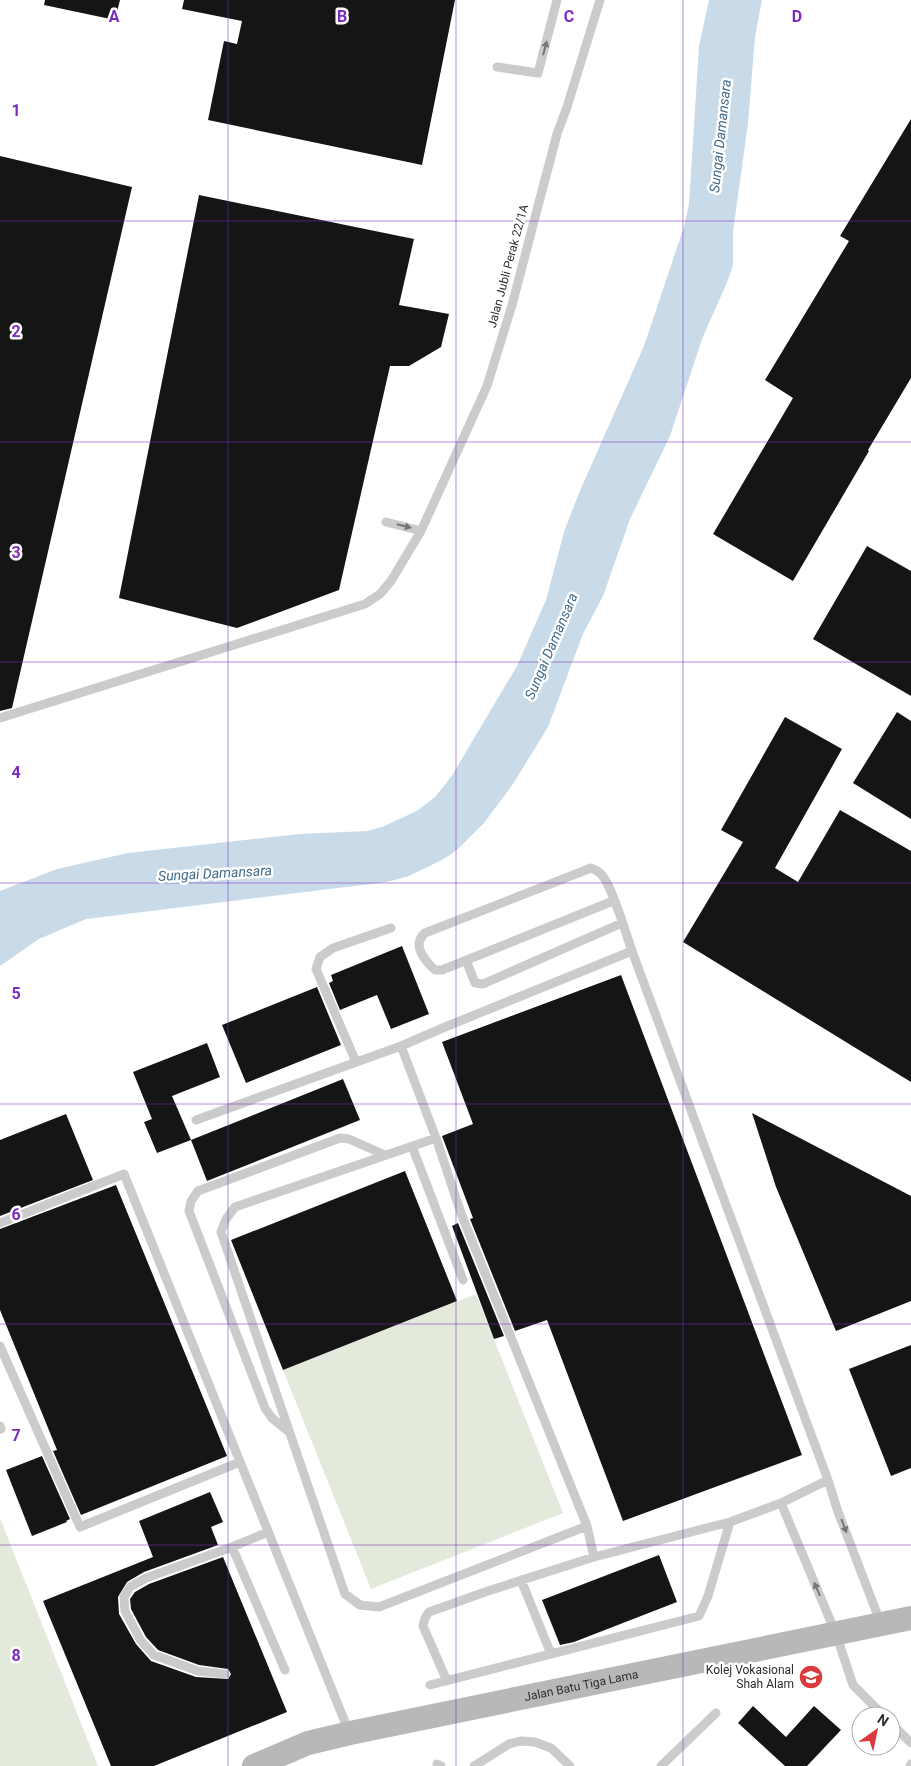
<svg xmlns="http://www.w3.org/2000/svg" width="911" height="1766" font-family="Roboto,sans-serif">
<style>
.green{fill:#e3eadc}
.water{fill:#c9dbe9}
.building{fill:#151515}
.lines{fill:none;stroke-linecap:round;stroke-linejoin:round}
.lane{stroke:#cbcbcb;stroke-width:9}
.secondary{stroke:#b8b8b8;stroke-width:24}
.oneway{fill:#757575}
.grid{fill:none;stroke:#7b2cbf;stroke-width:1;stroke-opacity:0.55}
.labels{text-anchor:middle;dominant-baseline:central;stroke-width:5;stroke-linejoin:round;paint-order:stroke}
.street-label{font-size:12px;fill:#2e2e2e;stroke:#fff}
.poi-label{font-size:12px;fill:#2e2e2e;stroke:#fff;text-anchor:end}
.water-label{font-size:14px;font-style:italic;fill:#416a8a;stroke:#fff}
.grid-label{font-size:16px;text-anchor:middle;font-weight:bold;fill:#7b2cbf;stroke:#fff;stroke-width:5;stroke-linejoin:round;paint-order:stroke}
</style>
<rect width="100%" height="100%" fill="#fff"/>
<path class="green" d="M476 1294 563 1513 371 1589 283 1370Z
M0 1518 98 1766H0Z"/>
<path class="water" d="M709 0H762L755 37 748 123 733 232V265L728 280 702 339 670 436 630 519 603 596 583 634 548 727 513 784 484 823 457 850 442 860 409 876 387 882 86 919 39 939 0 966V891L57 869 128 853 300 834 367 831 382 827 417 811 435 797 451 777 517 666 546 600 564 532 579 493 644 346 684 227 689 204 699 46Z"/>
<path class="building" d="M45 0H120L115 20 44 5Z
M184 0H455L422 165 208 120 224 41 237 44 242 21 182 9Z
M911 119V378L868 450 869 451 793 581 713 534 793 398 765 380 849 241 840 236Z
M0 156 132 187 12 708 0 711Z
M199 195 414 239 399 305 449 314 441 347 409 366H390L339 590 237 628 119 598Z
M867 546 911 571V696L813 639Z
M897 712 911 721V819L853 783Z
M785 717 842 749 775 868 798 882 840 810 911 851V1082L683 942 743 842 721 830Z
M402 946 429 1014 391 1029 377 995 340 1010 329 983 333 981 331 975Z
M621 975 802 1455 623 1521 547 1320 515 1331 470 1219 473 1218 442 1136 473 1124 442 1042Z
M317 987 341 1045 246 1083 222 1025Z
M207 1043 220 1077 172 1096 191 1140 157 1153 144 1122 152 1119 133 1072Z
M343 1079 360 1120 207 1181 191 1140Z
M752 1113 911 1196V1301L836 1331 776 1187Z
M66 1114 93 1180 0 1216V1140Z
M405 1171 457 1301 283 1370 231 1240Z
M116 1185 227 1456 81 1515 53 1451 57 1450 0 1310V1229Z
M458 1223 504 1336 494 1339 452 1226Z
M911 1345V1468L891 1476 849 1369Z
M42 1456 70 1519 66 1521 67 1522 32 1536 6 1470Z
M210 1492 223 1522 211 1527 218 1545 144 1572 127 1582 118 1597 119 1614 136 1644 151 1661 196 1677 228 1679 231 1674 228 1669 199 1665 158 1650 146 1637 131 1609 130 1599 135 1592 149 1584 223 1557 287 1712 154 1766H111L43 1601 153 1557 139 1521Z
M659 1555 677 1602 574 1642 560 1645 542 1600Z
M753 1706 786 1737 814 1706 841 1730 807 1766H785L738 1723Z"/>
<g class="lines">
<path class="lane" d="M497 67 538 73 557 0
M386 522 421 531
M0 718 365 604 380 594 391 581 421 531 487 386 512 305 557 134 567 107 600 0
M613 901 442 970H435C425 961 411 945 425 933L591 868C594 869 598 871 601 874 612 885 626 934 632 951L828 1480 837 1509 881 1624
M466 960 475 983 483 984 622 923
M356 1062 316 969 320 957 333 948 391 928
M196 1120 401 1046
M436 1138 235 1207 226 1219 221 1232 345 1594 360 1605 379 1607 587 1526
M412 1146 463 1280
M0 1223 124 1174 349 1732
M0 1346 80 1527 240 1462
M0 1426 1 1429
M289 1432 272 1418 265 1408 189 1211 191 1201 198 1191 340 1138 349 1139 385 1155
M781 1503 836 1634 853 1685 884 1716
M268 1532 232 1547 285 1670
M594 1557 587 1526 462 1216 436 1138 401 1046 445 1027 632 951
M521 1580 551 1654
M225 1674 198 1671 154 1655 141 1641 125 1611 124 1597 130 1587 146 1578 232 1547
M447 1681 423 1626 425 1618 429 1612 488 1591 594 1557 730 1522 781 1503 828 1480
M430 1685 699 1616 708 1596 730 1522
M891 1723 911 1743
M437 1764 441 1766
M474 1766 509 1744 521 1741 535 1742 551 1748 570 1766
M661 1766 716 1713
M910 1766 911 1764"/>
<path class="secondary" id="s1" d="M254 1766 308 1743 350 1733 911 1618"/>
</g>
<defs><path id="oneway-solid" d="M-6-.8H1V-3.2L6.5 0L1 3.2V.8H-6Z" transform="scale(1.25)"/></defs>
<g class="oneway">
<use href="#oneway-solid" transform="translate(545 48) rotate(-75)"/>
<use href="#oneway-solid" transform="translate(404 526) rotate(14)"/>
<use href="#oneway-solid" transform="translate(844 1526) rotate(69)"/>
<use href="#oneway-solid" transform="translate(817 1589) rotate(-113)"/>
</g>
<path class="grid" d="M228 0V1766M456 0V1766M683 0V1766M0 221H911M0 442H911M0 662H911M0 883H911M0 1104H911M0 1324H911M0 1545H911"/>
<defs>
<g id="school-disc" transform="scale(1.25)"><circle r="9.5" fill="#d93b3f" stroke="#fff"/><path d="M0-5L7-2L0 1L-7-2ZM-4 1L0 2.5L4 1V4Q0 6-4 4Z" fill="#fff"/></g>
</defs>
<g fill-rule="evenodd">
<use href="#school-disc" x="811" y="1677"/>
</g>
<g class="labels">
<g class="street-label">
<text transform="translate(508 266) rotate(-75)">Jalan Jubli Perak 22/1A</text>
<text stroke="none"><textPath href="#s1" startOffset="338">Jalan Batu Tiga Lama</textPath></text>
</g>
<g class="poi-label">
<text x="794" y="1670">Kolej Vokasional<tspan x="794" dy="14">Shah Alam</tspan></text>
</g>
<g class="water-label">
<text transform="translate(720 136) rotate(-84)">Sungai Damansara</text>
<text transform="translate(551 646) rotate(-67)">Sungai Damansara</text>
<text transform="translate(215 873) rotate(-3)">Sungai Damansara</text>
</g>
</g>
<g class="grid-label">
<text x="114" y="22">A</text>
<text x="342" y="22">B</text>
<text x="569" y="22">C</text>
<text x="797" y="22">D</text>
<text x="16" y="116">1</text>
<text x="16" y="337">2</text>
<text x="16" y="558">3</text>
<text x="16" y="778">4</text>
<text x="16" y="999">5</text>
<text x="16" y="1220">6</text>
<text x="16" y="1441">7</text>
<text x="16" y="1661">8</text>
</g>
<g transform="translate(876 1731) rotate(33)"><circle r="24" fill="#ffffff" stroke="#ababab"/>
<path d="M0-4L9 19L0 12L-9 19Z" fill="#d93b3f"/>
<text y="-8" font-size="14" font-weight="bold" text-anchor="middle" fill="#2e2e2e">N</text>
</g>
</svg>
